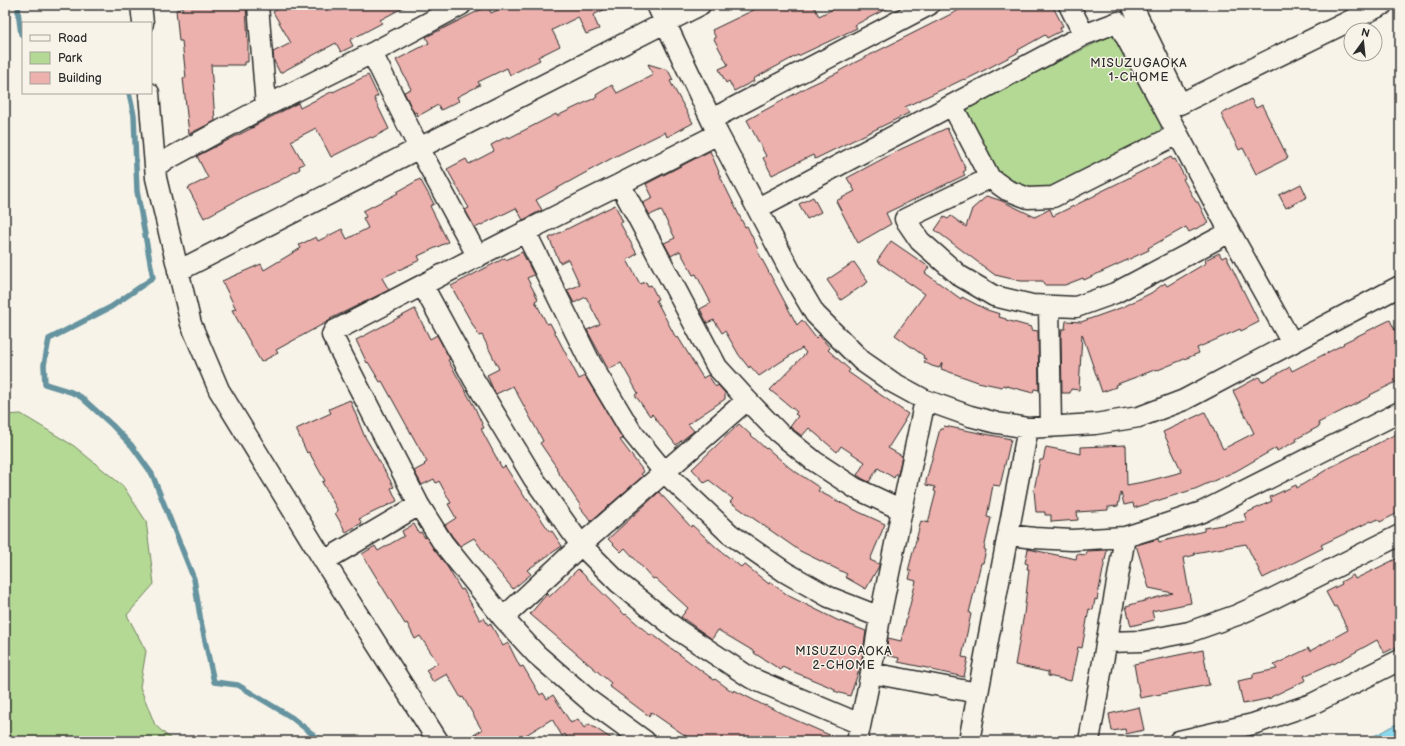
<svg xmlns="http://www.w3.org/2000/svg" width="1405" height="746" font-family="'Balsamiq Sans',sans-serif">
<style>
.green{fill:#b4d994;stroke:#708260}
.water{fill:#8cd8ec;stroke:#65939f}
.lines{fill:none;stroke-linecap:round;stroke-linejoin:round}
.stream{stroke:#65939f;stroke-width:5.5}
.building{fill:#ecb0ad;stroke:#2b2b2b}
.minor-casing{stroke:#2b2b2b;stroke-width:23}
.minor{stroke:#f7f3e8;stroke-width:20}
.labels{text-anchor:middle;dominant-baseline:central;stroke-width:3;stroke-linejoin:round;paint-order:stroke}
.neighbourhood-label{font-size:12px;letter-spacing:1px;fill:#2b2b2b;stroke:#f7f3e8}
</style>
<rect width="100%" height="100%" fill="#f7f3e8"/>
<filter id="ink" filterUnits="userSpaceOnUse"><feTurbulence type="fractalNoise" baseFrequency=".025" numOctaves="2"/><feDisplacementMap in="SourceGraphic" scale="8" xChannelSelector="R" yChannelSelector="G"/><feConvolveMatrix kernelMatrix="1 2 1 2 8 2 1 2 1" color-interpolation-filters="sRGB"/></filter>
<g filter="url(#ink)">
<path class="green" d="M1112 35 1121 40 1162 123 1160 133 1054 186 1039 189 1019 185 1005 178 992 168 965 114 967 107Z
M21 414 74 446 123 486 146 521 154 584 127 615 146 651 140 687 155 725 173 741H5V415Z"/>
<path class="water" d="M1400 722V741H1365Z"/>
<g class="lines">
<path class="stream" d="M19 5 18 11 21 34 23 35
M129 93 134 115 137 191 153 278 111 307 49 339 44 365 45 384 71 392 81 397 112 425 132 446 152 474 194 579 201 622 214 682 238 685 291 717 320 740 319 741"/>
</g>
<path class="building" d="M182 5H246L248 43V62H245V65H211L215 121 189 134 183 78H186L182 41H179L176 10 183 9Z
M285 5H408L380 20 382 23 350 40 353 46 341 52 336 43 280 73 274 61 273 52 291 43 273 12Z
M509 5H614L593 15 599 29 586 34 578 17 552 30 560 46 538 57 540 60 510 75 507 68 478 82 480 85 457 97 459 101 441 110 438 105 418 116 416 112 414 113 404 92 411 89 396 60 429 43 426 37 488 6 491 13Z
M764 5H813L819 16 841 5H894L855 25 857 28 798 56V55L753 79 754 81 734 91 729 81 726 83 719 69 728 65 714 39 716 38 712 30Z
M969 5H1052L1063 26 1060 28 1061 31 1047 38 1045 35 1018 50 1019 52 977 74 965 80 964 79 905 107 909 113 815 159 813 155 772 175 763 158 766 156 747 120 809 86 839 72V71L854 63Z
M648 64 668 70 673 80 670 81 693 123 667 137 665 132 614 157 536 200 542 210 523 220 516 208 475 228 465 210 469 208 447 169 466 159 469 164 494 151 491 145 508 136 509 138 556 114 557 116 597 97 596 95 612 85 617 93 653 75Z
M368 75 378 96 374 98 389 129 372 138 371 137 331 157 316 128 291 141 304 164 299 166 300 169 279 181 249 194 204 218 188 188 208 178 197 156 254 127 250 128 298 103 300 108 333 91V92Z
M1251 99 1256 108 1262 105 1288 158 1256 174 1243 148 1239 150 1221 114Z
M947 128 966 170 963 172 965 175 886 213 891 224 858 243 836 201 855 191 847 178 901 149Z
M710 151 719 172H718L745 227 747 226 758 249 757 250 797 325 802 320 816 338 819 335 830 348 828 350 850 370 848 372 908 414 904 421H905L888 448 902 456 898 474H896L894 478 878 468 869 482 863 479 857 475 865 462 841 446 837 452 809 428 802 436 790 427 798 416 795 414 797 412 770 390 806 353 802 348 759 376 750 366 749 368 739 355 725 331 722 333 714 320 707 323 700 309 711 303 696 274 693 275 680 251 671 256 664 243 675 238 661 210 650 215 643 203 653 198 646 184Z
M1171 157 1173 160 1175 159 1185 178 1183 179 1196 202H1198L1208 223 1189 232 1186 227 1148 248 1149 250 1084 280 1083 278 1065 285H1044L1043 281H1021L995 275 935 230 944 217 948 219 951 216 966 227 972 209 987 196 1002 201 1035 217 1050 209 1053 216 1096 195V194Z
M420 179 434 204 430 206 448 242 418 256 420 260 382 278 389 290 330 319 331 320 327 322 276 350 278 353 261 362 232 310 236 309 222 281 261 264 264 270 301 248 299 245 316 237 318 241 342 229 347 239 368 228 363 218 366 217 363 211 398 193 397 192Z
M1301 184 1307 197 1286 208 1279 195Z
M813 197 821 212 807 219 799 204Z
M615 205 623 222 620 223 637 254 627 260 640 284 646 282 648 286 651 285 658 299 656 300 676 338 678 337 703 378 708 375 716 387 718 385 725 393V399L688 424 694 431 676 445 652 414 650 416 635 395 638 393 621 363 608 369 587 330 600 324 586 297 574 303 567 290 580 285 568 259 560 263 549 238Z
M891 241 929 267 925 273 961 299 962 297 987 310 1000 314 999 317 1006 319V320L1031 327V330L1038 331 1039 390 1034 389 1033 393 1003 385 1002 387 978 382 941 369 942 363 939 368 932 366 924 362 926 359 923 358 924 356 895 335 925 294 877 261Z
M522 252 534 275 527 278 538 299 535 301 547 324 550 323 579 379 585 376 623 439 620 440 644 472 641 474 643 476 591 521 579 506 580 505 556 469 557 468 540 443 543 441 513 386 496 394 493 389 487 375 499 369 482 335 479 336 451 286 497 262 505 258 506 260Z
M1219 253 1222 258 1226 256 1259 322 1241 331 1240 329 1197 348 1199 353 1158 370 1157 369 1115 385 1116 387 1102 392 1082 334 1079 390 1071 389 1070 393H1062L1061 336 1062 329H1065L1066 321 1081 322 1123 307 1151 293 1165 283 1167 286 1206 263 1205 260Z
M854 262 868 282 841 300 827 280Z
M415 309 430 339 437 335 450 359 448 360 474 406 484 428 481 429 502 468 505 466 526 499 527 498 550 532 552 531 562 546 527 570 531 574 513 589 489 560 474 538 460 546 452 536 445 525 456 518 448 504 451 503 439 481 436 483 434 479 422 485 414 471 425 465 424 464 427 462 382 381 380 382 368 362 367 363 356 340Z
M1390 320 1400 341V380L1370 395 1371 396 1318 423 1320 426 1296 439 1297 441 1277 451 1276 448 1236 471 1195 489 1134 508 1133 503 1124 505 1121 492 1118 506 1108 507V510L1077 512 1078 520 1051 522V515H1045V512H1036L1034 490 1040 460H1043L1046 447 1081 454V447L1126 445 1127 485 1148 481 1182 472 1163 432 1205 412 1223 449 1254 433 1233 391 1259 377 1262 382 1290 367 1292 371 1344 344 1343 343Z
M350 400 364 435 394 487 391 488 397 501 359 519 362 523 346 532 335 513 338 511 322 482 325 481 309 452 307 453 296 429 331 413 329 409Z
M739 424 766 449 767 448 790 468 820 488 818 491 859 512 885 524 870 560 879 564V566L866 589 845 577 847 574 800 551 730 502 733 499 709 480 705 483 692 469Z
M944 426 1011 439 1000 486 993 485 987 517 991 518 984 549 986 550 983 563H981L969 613 971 614 962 657 968 658 964 677 932 670V669L898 662 899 658 886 655 888 638 901 641 916 581 909 579 911 571H908L921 521 928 523 936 492 934 491 935 487 926 485V481L940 429H943Z
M1400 432V512L1380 522 1378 519 1372 522 1371 521 1321 545 1323 548 1263 578 1246 544 1194 553 1195 555 1183 558 1191 603 1152 611 1154 620 1131 626 1126 606 1173 593 1149 588 1136 545 1158 539 1159 542 1204 531V528L1247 521 1244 514 1272 501 1270 497 1296 485 1297 488 1331 467Z
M659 492 691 527 692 525 717 548 741 567 744 564 769 584 770 582 789 596 837 620 866 631 861 665 850 696 834 691 835 689 782 667 781 670 754 653 755 652 718 630 712 639 681 617 688 608 655 578 653 579 625 548 621 552 608 539Z
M414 524 419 533 421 532 425 538 426 537 448 568 461 590 463 589 480 620 484 618 488 625 490 623 503 646 508 643 520 667 523 666 540 695 543 693 547 699 553 695 571 723 578 719 584 728 589 724 615 741H563L567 738 565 734 562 736 552 719 516 741H464L482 730 463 697 461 698 447 674 433 682 426 670 438 663 420 636 415 639 407 623 405 624 362 554 375 546 378 551 404 536 402 531Z
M1028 549 1076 559 1077 554 1086 555 1087 551 1107 550 1097 600 1095 599 1093 610 1089 609 1082 648 1078 647 1071 681 1048 676V672L1015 665 1024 614 1029 569H1027L1028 564 1025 563Z
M1400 557V645L1384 653 1377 640 1334 664 1333 663 1304 676 1306 680 1271 697V698L1243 704 1238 681 1253 678V674L1277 669 1274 665 1309 648 1310 651 1348 630 1336 606 1334 607 1326 592 1342 584 1341 582 1353 575 1355 579Z
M578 569 625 615 626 614 650 635 652 634 714 680 715 679 733 692 734 690 765 706V705L791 718 843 741H693L651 712 649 716 609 686 611 683 530 614 547 594 549 597Z
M1203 650 1209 685 1140 698 1134 664Z
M1139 707 1144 730 1126 734 1125 729 1112 731 1109 714Z"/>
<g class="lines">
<g class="minor-casing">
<path id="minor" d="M141 5 143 23
M258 5 266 106 372 53 461 5
M657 5 718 134 795 280 815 314 862 361 892 382 925 400 970 416 997 423 1028 428 1095 424 1139 417 1184 400 1400 286
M1069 5 1084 35
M1132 5 1180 104 1382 5
M372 53 419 148 478 257
M149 93 156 178 191 324 219 390 324 561 438 741
M952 105 990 178 1007 190 1028 198 1053 197 1178 134
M712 119 929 5
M155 166 266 106
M990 178 905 219 920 241 960 276 994 296 1032 305 1076 307 1115 293 1230 232
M620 184 718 134
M758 208 1084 35 1118 22 1230 232 1292 343
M525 231 591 364 631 431 665 473 730 534 785 572 829 597 880 617
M178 271 700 5
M423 286 473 378 534 479 581 545 619 583 678 630 751 678 860 724
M1049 306 1051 427
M902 510 925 400
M1009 535 1034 538 1072 540 1125 537 1163 525 1202 512 1400 412
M324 561 419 505
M503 618 581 545 747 400
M1108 642 1142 641 1189 632 1237 615 1266 602 1400 535
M871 673 978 693
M645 741 590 701 536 654 503 618 443 543 419 505 332 335 334 331C429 282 524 231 620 184L717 367 747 400 778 432 814 461 855 488 902 510 880 617 871 673 857 741
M969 741 1028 428
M1089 741 1125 537
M1179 741 1253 724 1312 704 1400 660"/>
</g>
<use href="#minor" class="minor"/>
</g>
</g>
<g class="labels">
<g class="neighbourhood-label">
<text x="1139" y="63">MISUZUGAOKA<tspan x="1139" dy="14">1-CHOME</tspan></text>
<text x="844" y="651">MISUZUGAOKA<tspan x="844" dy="14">2-CHOME</tspan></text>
</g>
</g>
<rect width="1405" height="746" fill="none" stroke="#f7f3e8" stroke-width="20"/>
<rect x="10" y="10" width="1385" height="726" fill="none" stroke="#2b2b2b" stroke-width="1.5" filter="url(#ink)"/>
<rect x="22" y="22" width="130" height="72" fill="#f7f3e8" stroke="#a5a39c"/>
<rect x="30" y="35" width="20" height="6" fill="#f7f3e8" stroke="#a5a39c"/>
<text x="58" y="42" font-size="12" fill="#2b2b2b">Road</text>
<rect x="30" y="52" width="20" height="12" fill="#b4d994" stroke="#a5a39c"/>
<text x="58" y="62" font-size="12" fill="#2b2b2b">Park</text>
<rect x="30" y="72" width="20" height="12" fill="#ecb0ad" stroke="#a5a39c"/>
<text x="58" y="82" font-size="12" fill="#2b2b2b">Building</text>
<g transform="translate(1363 42) rotate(15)"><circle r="19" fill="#f7f3e8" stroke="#a5a39c"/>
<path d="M0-3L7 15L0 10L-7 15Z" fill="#2b2b2b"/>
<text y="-6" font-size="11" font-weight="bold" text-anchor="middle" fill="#2b2b2b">N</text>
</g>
</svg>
